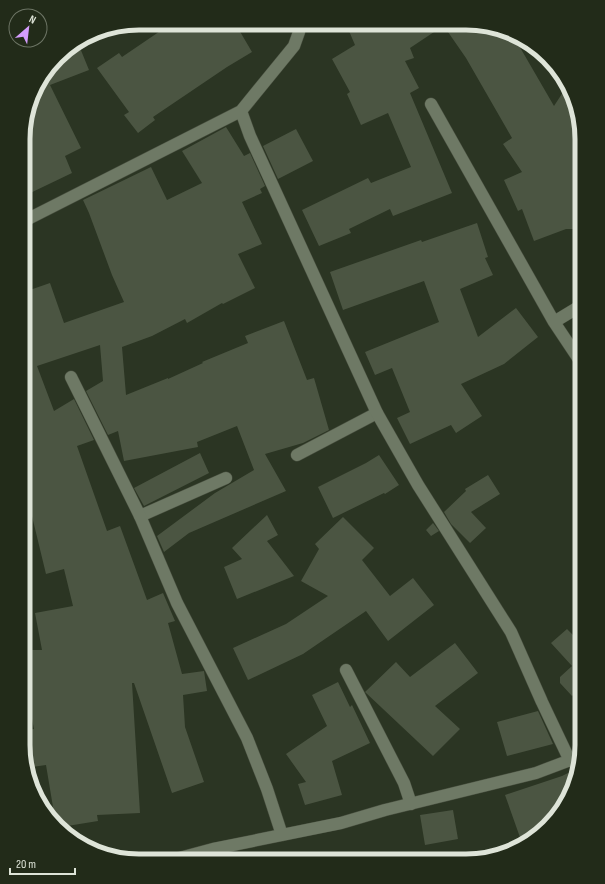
<svg xmlns="http://www.w3.org/2000/svg" width="605" height="884" font-family="'Sofia Sans Condensed',sans-serif">
<style>
.building{fill:#4b5542}
.lines{fill:none;stroke-linecap:round;stroke-linejoin:round}
.lane-casing{stroke:#495040;stroke-width:13}
.street-casing{stroke:#495040;stroke-width:13}
.lane{stroke:#6e7965;stroke-width:12}
.street{stroke:#6e7965;stroke-width:12}
.rim{fill:none;stroke:#dee4d8;stroke-width:5}
</style>
<rect width="100%" height="100%" fill="#2b3523"/>
<path class="building" d="M172 23H235L252 52 227 67 153 117 155 120 138 133 124 115 129 112 97 68 119 53 122 57Z
M346 24H446L410 48 414 58 405 61 419 88 410 93 452 193 393 216 390 209 349 229 351 233 319 246 302 210 368 178 371 183 411 167 388 113 361 125 347 94 350 92 332 59 355 45Z
M459 24H481L514 37 554 106 567 86 573 94 582 139V229H566L534 241 522 209 518 211 504 180 522 172 503 144 512 138 466 58 448 32Z
M78 43 89 70 50 85 81 148 65 156 72 173 24 196V124L38 81 63 52Z
M226 127 244 156 250 153 265 186 260 189 262 193 242 202 262 244 238 254 255 288 223 304 222 303 187 323 185 319 152 336 122 347 126 395 168 378V379L203 363 202 362 248 343 245 336 284 321 307 380 314 378 329 430 303 443 265 454 286 491 189 533 164 552 157 536 215 493 254 470 237 426 197 442 198 447 124 461 118 431 108 435 86 391 103 381 100 345 37 366 54 411 74 399 94 440 77 446 107 531 120 526 147 600 163 593 175 621 168 623 182 674 204 671 207 691 183 695 185 727 204 782 172 793 134 683H132L140 813 97 815 98 821 61 827 55 819 46 765 32 767 26 730 34 729 26 689 28 688 27 650H42L35 613 73 606 64 569 46 574 23 479 24 292 50 283 64 323 124 302 112 275 89 213 83 200 151 167 167 200 202 183 182 151Z
M296 129 313 161 278 179 263 146Z
M477 223 488 257 485 258 493 275 460 289 478 337 516 308 538 337 504 364 461 384 482 416 456 433 451 425 410 444 397 418 410 412 392 368 375 375 365 352 439 322 424 281 343 310 330 272 421 240 422 242Z
M200 453 209 473 144 506 134 488Z
M379 455 399 485 385 494 384 493 333 518 318 487 366 463Z
M488 475 500 494 471 512 486 528 470 543 451 524 444 512 466 491 465 489Z
M267 515 278 535 267 541 294 576 237 599 224 567 242 559 232 548Z
M343 517 374 548 362 560 390 596 413 578 434 605 388 641 366 611 303 654 248 680 233 648 286 624 328 596 301 581 319 549 315 544Z
M433 523 439 531 431 536 426 530Z
M567 629 573 635 582 629V687L572 696 560 683V677L572 666 551 643Z
M455 643 478 673 435 706 460 729 433 756 365 692 396 662 410 677Z
M338 682 350 707 352 705 370 743 332 761 342 795 305 805 298 784 306 782 286 754 327 726 312 695Z
M538 711 553 744 507 756 497 722Z
M576 769 562 809 522 843 505 795 562 776Z
M453 810 458 839 425 845 420 815Z"/>
<g class="lines">
<g class="lane-casing">
<path id="lane" d="M297 455 377 413
M140 516 226 478
M346 670 404 783 411 804"/>
</g>
<g class="street-casing">
<path id="street" d="M298 23 299 32 294 46 241 111 250 136 377 413 418 485 511 632 542 702 570 761
M431 104 554 322 582 364
M24 221 241 111
M554 322 582 305
M71 377 140 516 177 603 247 738 267 789 282 835
M172 860 213 849 341 823 385 810 536 773 581 756"/>
</g>
<use href="#lane" class="lane"/>
<use href="#street" class="street"/>
</g>
<path d="M0 0H605V884H0ZM139 30H466A109 109 0 0 1 575 139V745A109 109 0 0 1 466 854H139A109 109 0 0 1 30 745V139A109 109 0 0 1 139 30Z" fill="#222b19" fill-rule="evenodd"/>
<path class="rim" d="M139 30H466A109 109 0 0 1 575 139V745A109 109 0 0 1 466 854H139A109 109 0 0 1 30 745V139A109 109 0 0 1 139 30Z"/>
<g transform="translate(28 28) rotate(28)"><circle r="19" fill="#222b19" stroke="#6d7565"/>
<path d="M0-3L7 15L0 10L-7 15Z" fill="#d49cfc"/>
<text y="-6" font-size="11" font-weight="bold" text-anchor="middle" fill="#dee4d8">N</text>
</g>
<path d="M10 868v6h65v-6" fill="none" stroke="#dee4d8" stroke-width="2"/>
<text x="16" y="868" font-size="12" fill="#dee4d8" stroke="#222b19" stroke-width="3" paint-order="stroke">20 m</text>
</svg>
